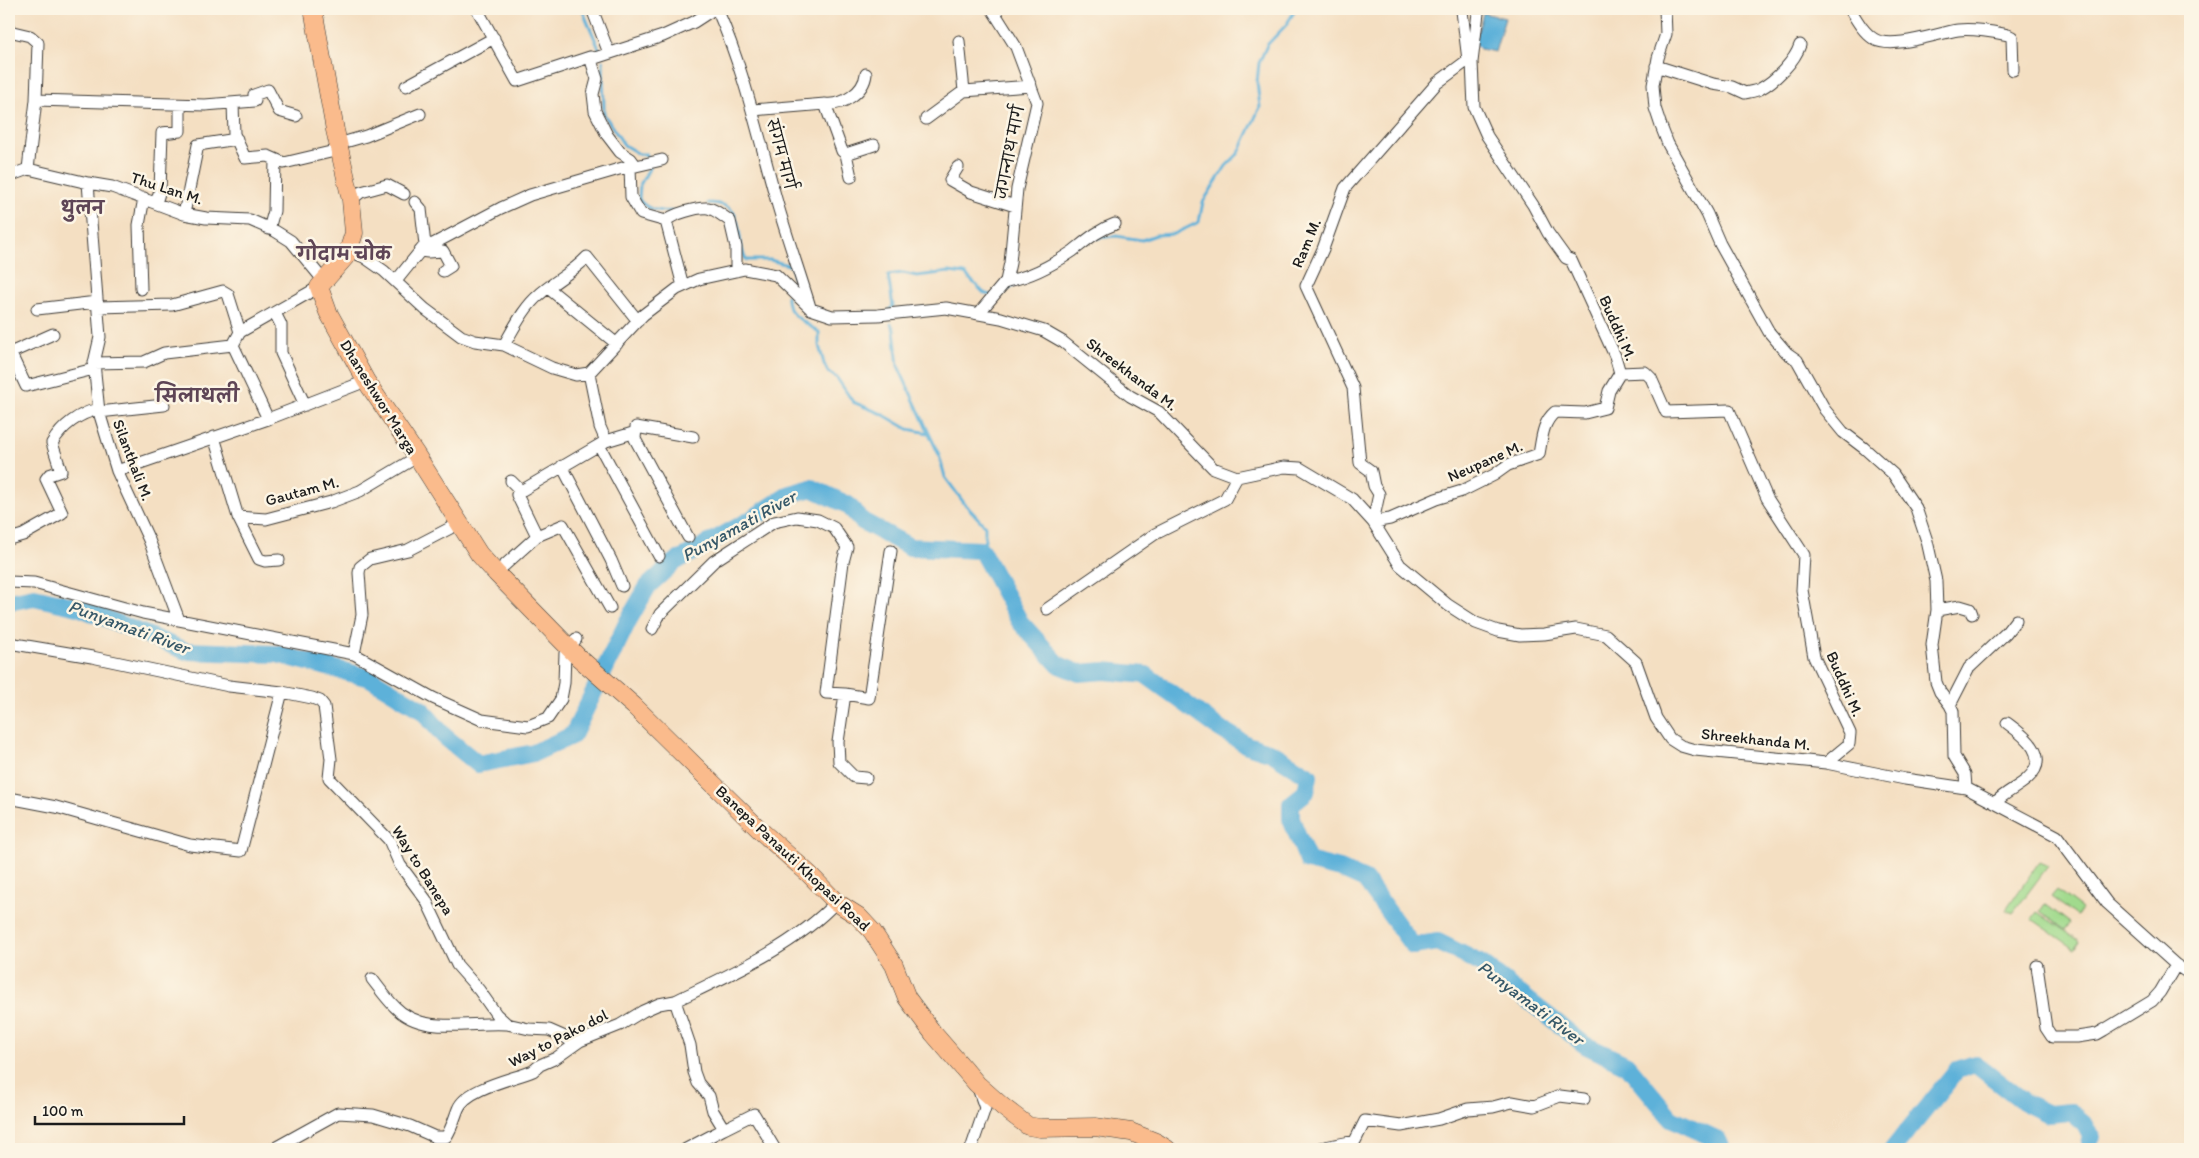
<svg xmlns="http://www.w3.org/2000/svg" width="2199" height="1158" font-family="Itim,'Playpen Sans Deva',sans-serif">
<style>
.green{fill:#a1da8d;stroke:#5e7b54}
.water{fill:#5db1d9;stroke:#3c667a}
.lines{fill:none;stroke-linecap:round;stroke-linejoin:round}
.stream{stroke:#5db1d9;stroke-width:3}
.river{stroke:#5db1d9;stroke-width:18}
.minor-casing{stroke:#3c3935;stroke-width:13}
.primary-casing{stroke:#3c3935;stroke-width:19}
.minor{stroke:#fff;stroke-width:11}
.primary{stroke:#fabb8c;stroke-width:18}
.labels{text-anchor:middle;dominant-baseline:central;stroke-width:5;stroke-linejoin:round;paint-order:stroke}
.street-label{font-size:16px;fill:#1c1c1c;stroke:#fcf5e5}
.neighbourhood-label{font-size:18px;font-weight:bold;fill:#5e4556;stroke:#fcf5e5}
.water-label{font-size:18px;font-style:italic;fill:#365868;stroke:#fcf5e5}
</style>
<rect width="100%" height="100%" fill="#fcf5e5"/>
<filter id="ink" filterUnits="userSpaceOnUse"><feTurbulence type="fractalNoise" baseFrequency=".02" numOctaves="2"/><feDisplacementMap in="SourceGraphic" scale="10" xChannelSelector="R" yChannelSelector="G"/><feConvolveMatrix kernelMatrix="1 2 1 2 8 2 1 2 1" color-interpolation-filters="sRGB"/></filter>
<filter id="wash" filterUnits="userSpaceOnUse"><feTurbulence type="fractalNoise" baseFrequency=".0096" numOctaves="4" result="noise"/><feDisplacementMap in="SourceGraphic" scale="20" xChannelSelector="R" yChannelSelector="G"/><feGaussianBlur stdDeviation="1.12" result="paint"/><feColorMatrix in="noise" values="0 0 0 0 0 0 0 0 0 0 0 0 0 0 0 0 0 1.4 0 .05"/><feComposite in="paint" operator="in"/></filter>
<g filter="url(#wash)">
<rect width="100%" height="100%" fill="#f4dfc2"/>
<path class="green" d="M2039 862 2048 866 2013 913 2006 910Z
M2057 890 2082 909 2077 916 2051 897Z
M2045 904 2070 923 2065 930 2040 911Z
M2037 912 2080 941 2075 949 2032 919Z"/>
<path class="water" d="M1483 13 1505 18 1495 52 1480 49 1475 44Z"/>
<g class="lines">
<path class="stream" d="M582 9 600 51
M603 61 604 114 624 145 639 154H646L650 167 640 185 639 199C647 211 662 212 675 211
M708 203C750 203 733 236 746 260H770L792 266 794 286
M1097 238 1116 236 1142 240 1156 235 1174 234 1199 222 1203 202 1226 166 1239 153 1260 107 1257 82 1259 63 1267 45 1286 25 1296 9
M1000 294 1021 282
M787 296C785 314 806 323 819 332V345L824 364 828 372 837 378 853 402 882 414 908 429 928 433
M890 309 893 306 888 275 903 273 917 276 949 272 965 274 984 293 990 295
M891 324 894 330 898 366 939 455 945 477 964 503 985 526V540L981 550"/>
<path class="river" d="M9 602 34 597 78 607 186 651 277 654 370 678 422 710 444 736 478 764 534 753 573 735 628 621 648 586 673 563 750 520 790 494 812 488 848 505 862 521 910 547 981 550 1020 622 1059 665 1079 673 1105 671 1146 675 1219 728 1247 745 1272 753 1309 776 1306 792 1291 804V819L1308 861 1340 869 1365 880 1413 946 1438 942 1482 964 1585 1045 1627 1065 1671 1118 1718 1140 1722 1149
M1893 1149 1957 1070 1975 1064 2024 1102 2048 1114 2071 1112 2084 1123 2091 1136 2088 1149"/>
</g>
</g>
<g filter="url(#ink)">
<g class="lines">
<g class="minor-casing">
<path id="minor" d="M477 9 517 81 590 57 597 79 593 94 595 111 607 135 620 152 631 159 636 166
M592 9 609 53
M717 9C745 72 759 139 778 206 788 240 800 274 810 307
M992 9 1016 47 1037 103 1017 189 1010 263 1006 281
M1665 9 1666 34 1658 58 1653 85 1655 108 1661 126 1668 144 1707 214 1720 244 1769 332 1787 353 1797 360 1825 410 1843 432 1864 448 1893 474 1916 508 1927 541 1936 581 1937 610 1932 645 1936 682 1940 692 1950 705 1953 711 1954 756 1965 774 1966 788
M1850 9C1856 19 1863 32 1874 39 1892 50 1938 33 1958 30 1974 28 1993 32 2008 35L2012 37 2013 70
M1462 11 1468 60 1437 83 1345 188 1323 249 1306 286 1353 388 1360 463 1371 471 1374 486 1379 494 1373 522 1390 519 1436 499 1462 491 1494 475 1508 465 1539 454C1542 439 1542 423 1555 412L1585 413 1605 408 1609 391 1620 373
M1478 13 1472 62 1474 107 1487 136 1533 205 1548 233 1566 258 1571 260 1615 356 1620 373 1645 372 1651 378 1666 412 1729 410 1767 498 1804 555 1802 590 1814 657 1850 733 1849 744 1826 763
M9 31 30 36 38 43 36 100 28 169
M959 41 964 91
M590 57 595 58 663 36 694 22 714 9
M1656 66 1713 84 1732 87 1745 93C1749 92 1756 91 1760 89 1775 81 1795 61 1800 45
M406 86 494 38
M36 100 205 105 255 101 254 95 268 90 279 111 296 116
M233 103 234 134 245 158 268 156 284 163 339 150
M825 104C843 106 864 92 866 74
M753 110 825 104 842 151 846 154
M926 119 964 91 1031 86
M338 144 366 136 420 114
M630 166 631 197 641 214 666 221
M958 167 950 180 971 192 1015 206
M9 176 28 169 88 183 112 187 184 214 206 218 250 220 275 231 291 241 324 281
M851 177 846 154 874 145
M88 183 100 337 94 363 99 412 117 471 149 540 179 620
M351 200 361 192 387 185 404 194
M415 202 421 209 425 245
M156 203 160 190 162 133 180 131V105
M184 214 198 145 237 139
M666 221C672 214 698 207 708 208 715 209 724 217 730 221L736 247V271
M666 221 683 286
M269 229 274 211 275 159
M349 251 364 257 384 271 425 309 461 336 475 341 504 345 552 368 576 375 589 373 643 315 677 289 699 279 745 269 776 275 811 309 832 316 878 315 946 308 1001 318 1044 331 1063 342 1130 396 1159 412 1213 468 1237 477 1284 467 1300 468 1352 499 1373 522 1400 565 1448 605 1476 623 1498 631 1520 635 1544 634 1576 629 1606 635 1636 662 1656 718 1670 739 1681 746 1695 750 1826 763 1905 779 1966 788 2057 836 2107 903 2176 965 2190 974
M420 251 428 252 443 251 451 266 443 271
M396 281 425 245 433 244 501 208 530 195 626 167 636 166 662 160
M548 288 617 344
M141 289 139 225 144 198
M98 307 172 305 223 291 228 294 240 332
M37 309 97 302
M275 313 281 325V353L305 405
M979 313 1006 281C1028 278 1054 264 1073 251 1087 240 1098 230 1115 224
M504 345C514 328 524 307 540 294 555 281 573 272 587 257L638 321
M9 350 26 386 94 369
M10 353 53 334
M94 363 144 362 164 353 233 345
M99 412 164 405
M268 419 233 345 240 332 319 287
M214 437 238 517 266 519 331 502 360 491 417 457
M606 441 636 432
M599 445 659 556
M562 466 611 560 622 586
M117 471 268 419 366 381
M511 481 521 491 606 441 600 427 589 373
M238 517 259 559 265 561 279 560
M537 536 563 525 610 608
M688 537 635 439 636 427 693 437
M9 539 23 535 62 513 46 479 49 475 61 471 52 443C62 426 79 413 99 409
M496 573 537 536 517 495 521 491
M9 582 34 583 143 613 354 654 433 698 482 720 528 726 548 718 561 699 564 683 565 653 576 639
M1047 609 1155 534 1225 499 1237 477
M1937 610 1960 606 1970 609 1972 614
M652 629 660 614 714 561 774 522 797 517 818 520 834 528 847 547 843 562 826 693 845 694 838 742 839 762 854 777 866 778
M9 643 92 657 229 686 282 692 312 698 320 701 324 706 331 759 329 778 389 840 400 865 426 900 457 965 479 990 496 1014 507 1024 529 1029 549 1030 565 1037 575 1044
M354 654 362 615 359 573 360 567 370 559 408 550 460 523
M845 694 869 698 891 551
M1950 705 1969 668 2006 633 2016 620
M9 798 56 807 190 845 241 851 282 692
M1995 803C2005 792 2017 788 2027 779 2052 757 2025 736 2007 723
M2037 966 2046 1028 2052 1037H2077L2097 1034 2104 1030 2152 1001 2160 992 2176 965
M372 979C379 988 386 998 394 1006 423 1037 471 1021 507 1024
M675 1001 690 1045 694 1072 698 1083 709 1096 713 1111 724 1129 686 1149
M724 1129 754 1114 775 1149
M273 1149 338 1113 373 1115 410 1126 435 1137H446C452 1128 454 1119 458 1109 466 1088 514 1079 533 1071L540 1065 556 1058 580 1041 620 1025 643 1011 659 1004 675 1001C729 975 795 946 836 902
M971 1149 985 1108 978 1088
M1315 1149 1355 1141 1365 1121 1401 1126 1439 1119 1468 1109 1493 1107 1512 1102 1534 1106 1560 1096 1584 1099"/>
</g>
<g class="primary-casing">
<path id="primary" d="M313 9 335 130 351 200 354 233 347 255 319 287 328 312 366 381 415 453 479 554 496 573 578 657 634 706 762 832 809 874 836 902 858 916 872 931 894 965 907 998 933 1033 977 1084 1003 1107 1028 1126 1040 1128 1095 1127 1131 1132 1156 1142 1167 1149"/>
</g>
<use href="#minor" class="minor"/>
<use href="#primary" class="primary"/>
</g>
</g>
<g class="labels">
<g class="street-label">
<text transform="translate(1010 152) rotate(-79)">जगन्नाथ मार्ग</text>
<text transform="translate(781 154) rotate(75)">संगम मार्ग</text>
<text transform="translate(167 188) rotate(18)">Thu Lan M.</text>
<text transform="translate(1306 243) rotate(-67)">Ram M.</text>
<text transform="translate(1618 328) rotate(66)">Buddhi M.</text>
<text transform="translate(1132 374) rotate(37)">Shreekhanda M.</text>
<text transform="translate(379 397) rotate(58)">Dhaneshwor Marga</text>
<text transform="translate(133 460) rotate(69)">Silanthali M.</text>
<text transform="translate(1485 461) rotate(-24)">Neupane M.</text>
<text transform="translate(302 491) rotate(-15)">Gautam M.</text>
<text transform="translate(1845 684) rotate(66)">Buddhi M.</text>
<text transform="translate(1756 739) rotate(6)">Shreekhanda M.</text>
<text transform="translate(793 858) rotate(43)">Banepa Panauti Khopasi Road</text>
<text transform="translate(423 870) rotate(58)">Way to Banepa</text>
<text transform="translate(558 1038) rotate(-27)">Way to Pako dol</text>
</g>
<g class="neighbourhood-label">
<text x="82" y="208">थुलन</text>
<text x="344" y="254">गाेदाम चाेक</text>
<text x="197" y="396">सिलाथली</text>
</g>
<g class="water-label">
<text transform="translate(739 526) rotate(-29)">Punyamati River</text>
<text transform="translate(129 627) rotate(20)">Punyamati River</text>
<text transform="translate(1531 1003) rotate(37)">Punyamati River</text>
</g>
</g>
<rect width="2199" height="1158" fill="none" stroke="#fcf5e5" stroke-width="30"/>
<path d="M35 1116v8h149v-8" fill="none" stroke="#1c1c1c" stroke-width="2.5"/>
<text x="42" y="1116" font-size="15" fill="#1c1c1c" stroke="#fcf5e5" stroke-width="4" paint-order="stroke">100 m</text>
</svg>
